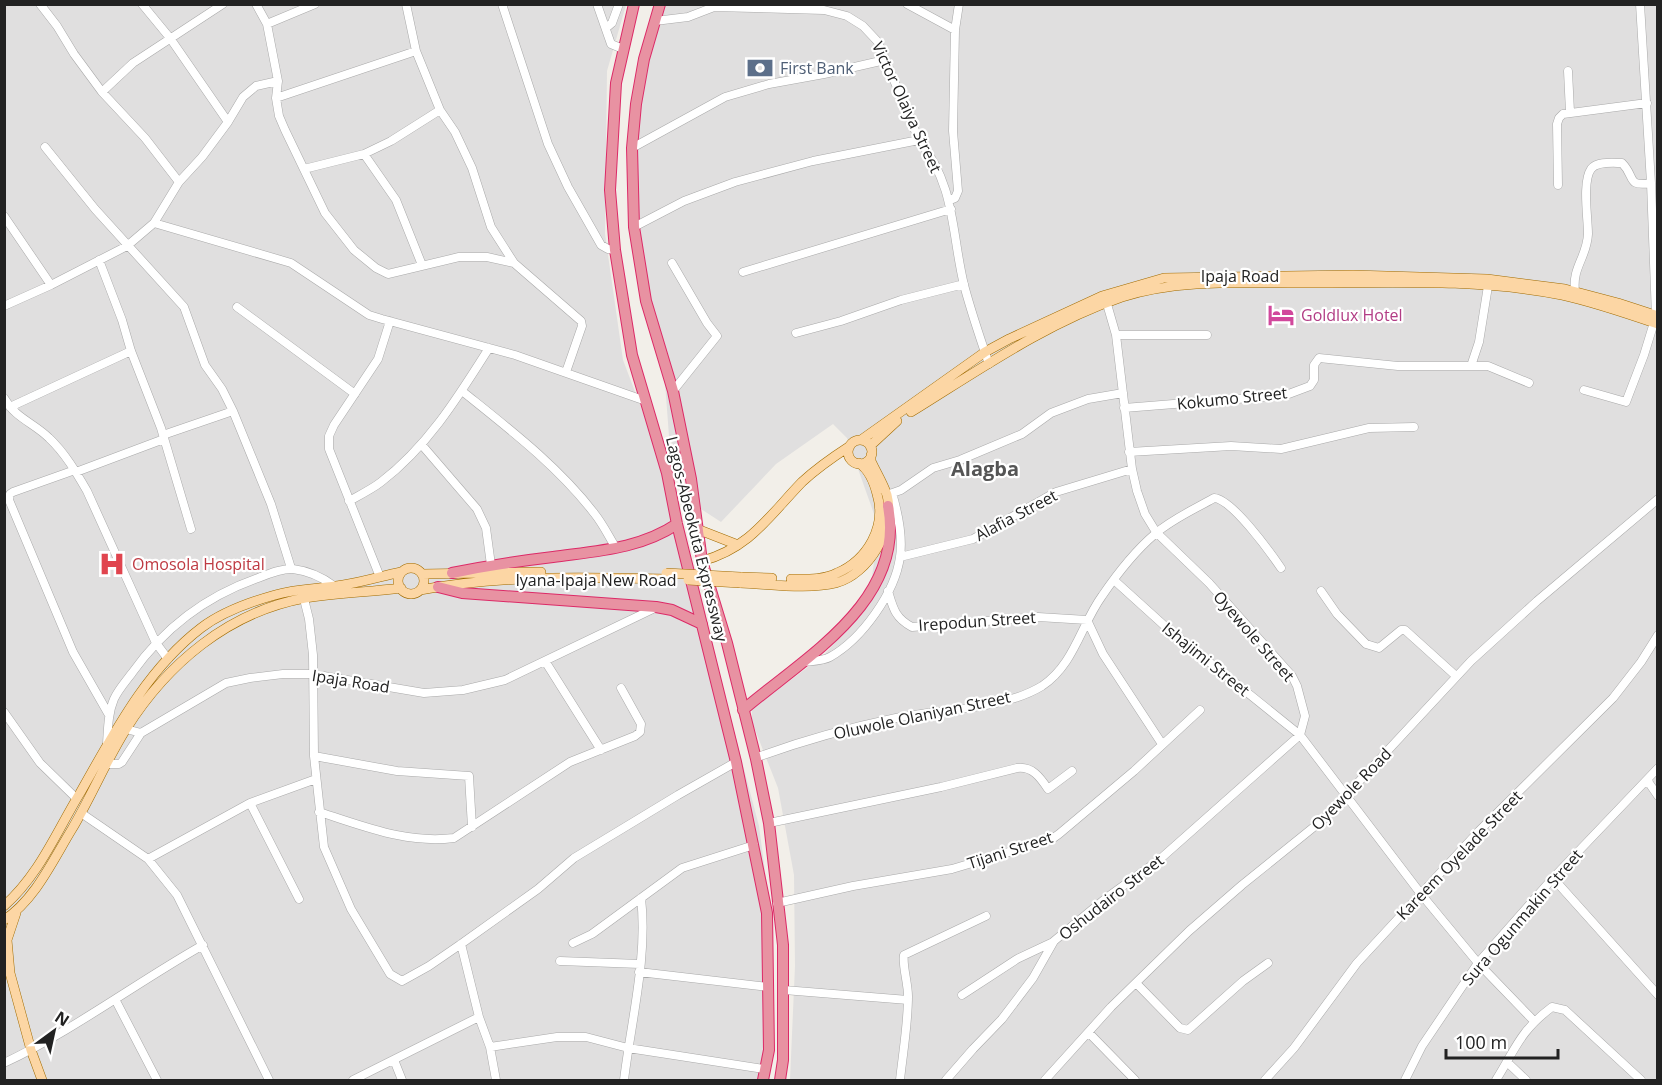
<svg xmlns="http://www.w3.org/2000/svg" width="1662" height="1085" font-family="'Open Sans',sans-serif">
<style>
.residential{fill:#e0dfdf}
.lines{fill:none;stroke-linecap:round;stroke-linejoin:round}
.minor-casing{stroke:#a9a9a9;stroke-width:9}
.major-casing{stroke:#a06b00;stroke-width:10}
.highway-casing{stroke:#dc2a67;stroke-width:12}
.minor{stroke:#fff;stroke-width:8}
.major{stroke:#fcd6a4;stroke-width:9}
.highway{stroke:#e892a2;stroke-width:10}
.major-bridge-casing{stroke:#a06b00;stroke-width:10;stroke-linecap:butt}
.major-bridge{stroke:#fcd6a4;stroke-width:9}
.labels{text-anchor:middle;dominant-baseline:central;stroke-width:4.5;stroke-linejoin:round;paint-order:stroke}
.service-label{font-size:16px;fill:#4e5e75;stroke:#fff;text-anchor:start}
.street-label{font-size:16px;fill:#222;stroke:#fff}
.hotel-label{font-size:16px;fill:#b23c85;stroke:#fff;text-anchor:start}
.health-label{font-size:16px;fill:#be3a42;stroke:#fff;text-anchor:start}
.quarter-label{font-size:20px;font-weight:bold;fill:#555;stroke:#fff}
</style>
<rect width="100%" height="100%" fill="#f2efe9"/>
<path class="residential" d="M5 5H626L607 71 605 234 623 360 667 476 759 826 772 924 765 1080H5Z
M665 5H1657V1080H790L795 966 794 875 778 788 752 722V709L824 655 868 604 879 528 847 438 833 424 776 464 721 522 701 509 669 436 663 356 645 274 636 192 639 63Z"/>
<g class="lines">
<g class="minor-casing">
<path id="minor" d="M40 4 57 26 74 54 102 92 145 138 179 182
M142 4 170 38 228 122
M256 4 267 24 278 81 276 98 279 116 285 130 325 213 354 250 376 268 388 274 459 257H487L514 263 581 321 582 326 566 372
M406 4 416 51 440 110 455 132 472 168 491 227 514 263
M502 4 548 144 568 187 601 245 608 249 615 250
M597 4 611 44 623 49
M907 4 955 30
M655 21 688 17 714 7 824 10 847 16 863 26 878 42 919 140C956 187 951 231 964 285 971 311 980 338 989 364
M267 24 315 4
M606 28 612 23 619 4
M1568 71 1570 112
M102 92 133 63 223 4
M276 98 416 51
M45 147 95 209 184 307 205 365 222 389 233 411 271 504 291 568
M632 148 725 97 769 84 824 74 885 60
M364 154 396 200 422 265
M304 169 364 154 391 141 440 110
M1558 185 1557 124 1559 118 1563 114 1647 103
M950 200 955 198 958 191 953 131 955 30 959 4
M4 216 51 285
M154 223 179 182 202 157 228 122 243 97 256 86 278 81
M634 227 684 201 735 182 813 161 919 140
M99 260 122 320 131 351 161 428 191 529
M672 263 707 323 717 336 673 391
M743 272 951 209
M1575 291C1572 267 1587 257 1588 234 1588 218 1582 182 1591 169 1597 161 1613 163 1622 163 1636 177 1626 187 1651 183
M1107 304 1116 335 1132 469 1137 491 1145 514 1156 532 1209 583 1292 676 1297 686 1305 716 1300 735 1421 894 1478 963 1534 1021
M4 306 51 285 127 246 154 223 291 263 369 315 382 319 515 355 646 401
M237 307 355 394
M796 333 841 321 901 300 964 284
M1116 335H1207
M1471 366 1479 342 1488 286
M1584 390 1626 402 1644 355 1656 316 1651 183 1640 4
M462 391C508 428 558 466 594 513 603 524 609 537 616 548
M4 398C15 418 34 423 49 438 65 453 76 472 87 491L156 643 168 659
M10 407 131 351
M1124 408 1286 395 1310 386 1314 380V365L1319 358 1398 366H1488L1529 383
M163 435 233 411
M421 444 477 509 486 528 491 565
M1129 452 1231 446 1281 449 1369 428 1414 427
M75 470 13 492 10 494 9 500 73 652 109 715
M76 472 164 439
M887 495 901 490 933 468 960 460 1022 434 1051 413 1088 399 1123 393
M349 501C360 495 372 489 381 482 428 446 458 397 489 348
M900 557 973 539 1056 492 1132 469
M380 577 329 449V436L334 425 378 359 390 321
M888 591C893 608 895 618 912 627L1038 617 1087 620 1103 654 1162 744
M1321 591 1337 614 1366 644 1379 648 1401 630H1405L1456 676
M304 599 309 619 313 655 314 756 324 847 351 909 390 974 402 981 429 966 461 944 538 889 574 858 678 795 736 762
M545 661 601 750
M803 662C811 661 823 661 830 657 862 639 895 593 900 557 903 536 898 513 892 493
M4 712 40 763 76 798
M126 729 141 733 226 683 250 678 283 674H312L424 693 463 690 505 680 655 608
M107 744C108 729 108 713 114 699 118 690 126 681 132 673 164 628 206 596 258 578 268 574 282 568 293 569 309 571 322 577 334 586
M314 756 397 771 469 776 472 827
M755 758C801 741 848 728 896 718 940 709 1003 710 1042 686 1074 665 1081 625 1102 596 1117 574 1135 551 1155 534 1172 519 1195 509 1214 498 1232 499 1270 552 1281 568
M107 764H119L122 762 141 733
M1647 780 1658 796
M250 803 299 899
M319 812C364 826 406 844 454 838L570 762 635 736 640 732 641 724 621 688
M81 813 148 859 177 895 269 1080
M769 823 941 787 1017 768C1032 766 1040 777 1048 789L1072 771
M148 859 250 803 316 779
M1553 878 1658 995
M777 903 853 886 952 869 1052 839 1059 834 1134 771 1200 710
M573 943 592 934 682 868 754 845
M461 944 479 1017 490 1047 496 1080
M560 961 640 964
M639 972 769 987
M1137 984 1180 1028 1188 1030 1243 981 1268 963
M784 990 908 1000
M962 995 1017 959 1053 942
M116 1001 157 1080
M1089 1033 1135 1080
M490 1047 557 1037H586L628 1048 764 1069
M394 1060 402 1080
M1507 1062 1526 1080
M4 1063C74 1030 136 983 203 945
M353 1080 479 1017
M624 1080C631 1022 648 956 641 898
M900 1080C903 1052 908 1024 908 996 908 983 902 964 904 955L986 916
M946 1080 973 1049 1002 1019 1033 978 1054 941 1105 899 1159 860 1300 735 1167 628 1115 581
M1045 1080 1111 1007 1189 931 1242 885 1325 818 1471 661 1537 601 1658 499
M1265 1080 1294 1048 1357 963 1479 831 1613 698 1641 662 1658 635
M1405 1080 1422 1046 1478 963 1553 878 1658 768
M1496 1080C1516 1048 1520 1031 1552 1007L1565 1010 1641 1080"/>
</g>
<g class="major-casing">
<path id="major" d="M911 412C979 370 1046 323 1122 297 1178 279 1241 283 1299 283 1386 283 1476 278 1562 295 1594 302 1626 313 1658 324
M861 440 985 352 1009 339 1102 296 1164 278 1353 275 1487 279 1565 289 1618 303 1658 316
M848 452a12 12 0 1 1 24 0a12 12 0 1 1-24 0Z
M870 446 897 421
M697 529 738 545
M702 561C750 548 769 516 802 482 817 468 833 457 850 446
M398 581a13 13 0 1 1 26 0a13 13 0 1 1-26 0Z
M422 574 541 572
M741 577 772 578
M791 579C806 579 824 580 837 573 867 560 887 527 877 494 874 482 869 470 859 463
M740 583C769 584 808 590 836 583 869 574 896 528 887 495 883 483 876 472 871 461V455
M420 590C502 575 585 577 668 579
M4 906C39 875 56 833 80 793 113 735 146 670 201 628 222 612 250 602 275 595 298 588 320 589 343 585 363 582 382 576 401 572
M16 913 7 940 10 973 31 1050 42 1080
M4 920C35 900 53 860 72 829 91 797 106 761 126 729 167 664 228 612 305 598 337 593 369 592 401 588"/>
</g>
<g class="highway-casing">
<path id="highway" d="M634 4 616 83 610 190 615 250 632 355 667 473 677 524 736 762 767 913 769 1050 763 1080
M660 4 644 59 636 104 632 148 634 227 646 301 673 391 691 479 702 561 727 643 756 759 769 823 783 945V1060L780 1080
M452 573C486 566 519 561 553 557 596 551 640 549 677 524
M438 587 462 593 656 607 672 610 702 624
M743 710C805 657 906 601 888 506"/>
</g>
<use href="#minor" class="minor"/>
<use href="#major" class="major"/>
<use href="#highway" class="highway"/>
<g class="major-bridge-casing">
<path id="major-bridge" d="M666 573 741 577
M688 580 740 583"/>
</g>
<use href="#major-bridge" class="major-bridge"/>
</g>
<defs>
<g id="bank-bare" transform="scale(2.07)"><path d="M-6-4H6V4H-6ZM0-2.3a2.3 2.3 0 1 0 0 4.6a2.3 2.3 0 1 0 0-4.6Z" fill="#5c6f8a" stroke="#fff" stroke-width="2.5" paint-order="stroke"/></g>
<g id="hotel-bare" transform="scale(2.07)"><path d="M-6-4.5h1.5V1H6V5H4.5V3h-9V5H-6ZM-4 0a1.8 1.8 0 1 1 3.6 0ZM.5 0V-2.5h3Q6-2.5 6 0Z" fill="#d1479c" stroke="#fff" stroke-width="2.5" paint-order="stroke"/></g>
<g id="hospital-bare" transform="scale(2.07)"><path d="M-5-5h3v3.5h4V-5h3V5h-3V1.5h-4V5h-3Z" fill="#e0444e" stroke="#fff" stroke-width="2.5" paint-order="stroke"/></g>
</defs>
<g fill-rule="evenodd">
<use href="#bank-bare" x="760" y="68"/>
<use href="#hotel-bare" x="1281" y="315"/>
<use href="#hospital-bare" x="112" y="564"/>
</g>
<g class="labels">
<g class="service-label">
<text x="780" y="68">First Bank</text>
</g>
<g class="street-label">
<text transform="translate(907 107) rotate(65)">Victor Olaiya Street</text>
<text x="1240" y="276">Ipaja Road</text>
<text transform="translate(1232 398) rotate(-6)">Kokumo Street</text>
<text transform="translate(1016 515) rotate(-28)">Alafia Street</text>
<text transform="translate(697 539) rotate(76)">Lagos-Abeokuta Expressway</text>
<text x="596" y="580">Iyana-Ipaja New Road</text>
<text transform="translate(977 621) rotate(-4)">Irepodun Street</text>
<text transform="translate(1254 636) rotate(49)">Oyewole Street</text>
<text transform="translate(1206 659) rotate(39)">Ishajimi Street</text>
<text transform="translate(351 681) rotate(9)">Ipaja Road</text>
<text transform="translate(922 715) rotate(-12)">Oluwole Olaniyan Street</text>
<text transform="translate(1351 789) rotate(-46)">Oyewole Road</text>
<text transform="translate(1010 850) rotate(-18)">Tijani Street</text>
<text transform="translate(1459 855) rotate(-46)">Kareem Oyelade Street</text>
<text transform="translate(1111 897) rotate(-38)">Oshudairo Street</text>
<text transform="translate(1522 917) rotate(-49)">Sura Ogunmakin Street</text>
</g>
<g class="hotel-label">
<text x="1301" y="315">Goldlux Hotel</text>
</g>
<g class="health-label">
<text x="132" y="564">Omosola Hospital</text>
</g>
<g class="quarter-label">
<text x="985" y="468">Alagba</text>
</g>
</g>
<rect width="1662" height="1085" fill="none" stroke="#222222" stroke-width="12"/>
<g transform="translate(54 1031) rotate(33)" stroke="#ffffff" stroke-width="4.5" paint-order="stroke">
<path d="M0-4.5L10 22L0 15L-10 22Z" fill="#222222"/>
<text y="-9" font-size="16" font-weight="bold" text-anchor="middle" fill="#222222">N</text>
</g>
<path d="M1446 1049v9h112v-9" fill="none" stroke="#222222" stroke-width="3"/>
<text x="1455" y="1049" font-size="18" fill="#222222" stroke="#ffffff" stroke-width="4.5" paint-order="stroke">100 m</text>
</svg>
